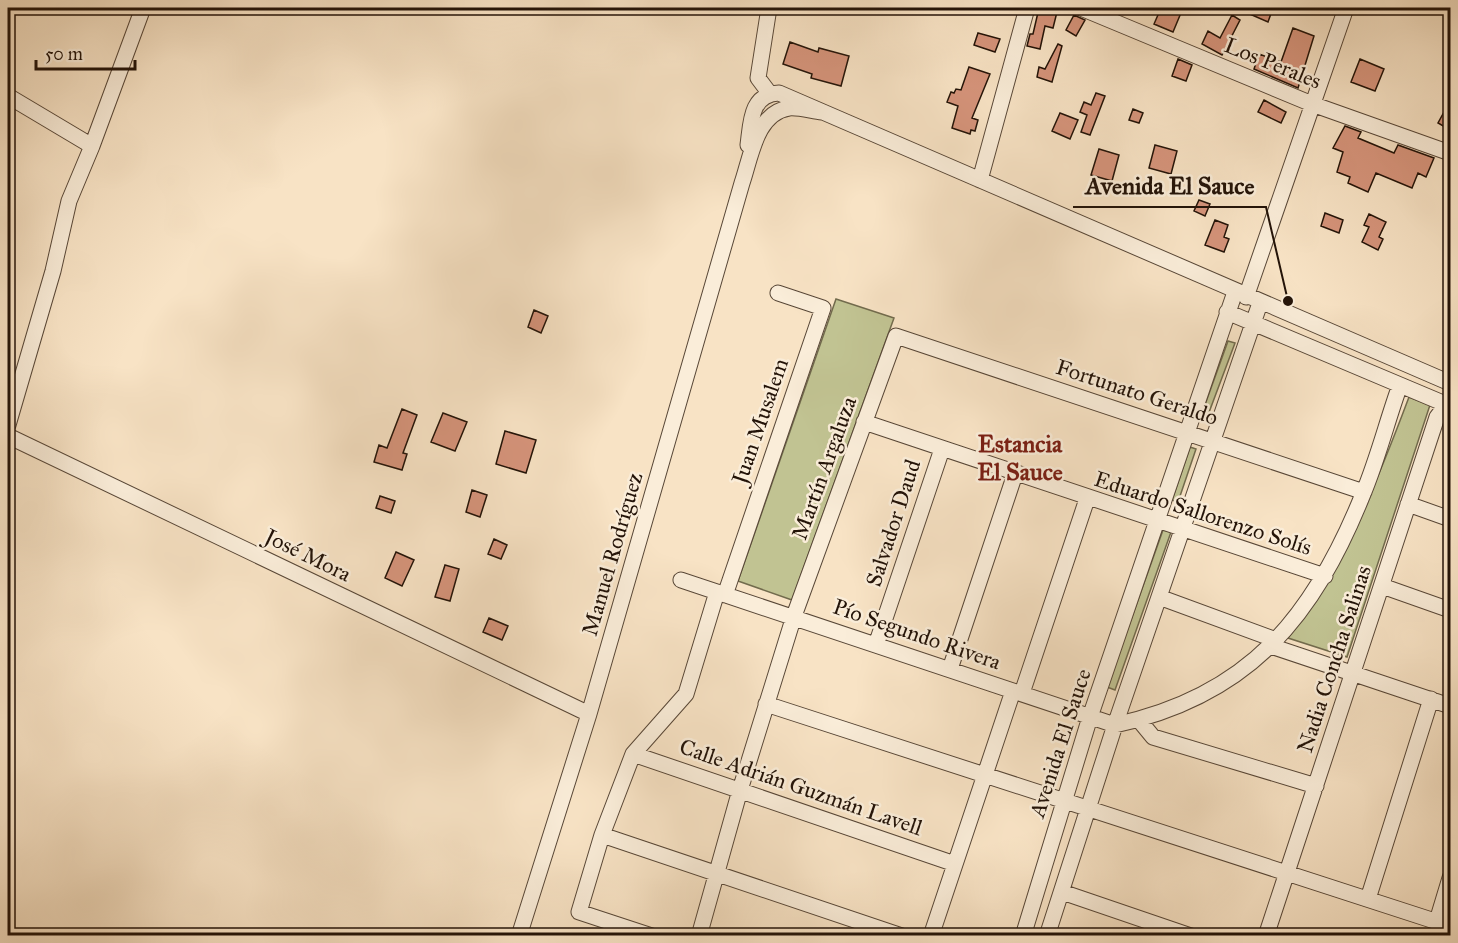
<svg xmlns="http://www.w3.org/2000/svg" width="1458" height="943" font-family="'IM FELL Great Primer',serif">
<style>
.green{fill:#c1c392;stroke:#726b4d;stroke-width:1.5}
.building{fill:#d6947b;stroke:#231308;stroke-width:1.5}
.lines{fill:none;stroke-linecap:round;stroke-linejoin:round}
.minor-casing{stroke:#584737;stroke-width:17}
.minor{stroke:#faedd9;stroke-width:15}
.labels{text-anchor:middle;dominant-baseline:central;stroke-width:5;stroke-linejoin:round;paint-order:stroke}
.street-label{font-size:22px;fill:#231308;stroke:#faedd9}
.neighbourhood-label{font-size:24px;font-weight:bold;fill:#7a1f14;stroke:#faedd9}
.leader{fill:none;stroke:#231308;stroke-width:2}
.callout-dot{fill:#231308;stroke:#faedd9;stroke-width:2}
.callout-label{font-size:24px;text-anchor:middle;font-weight:bold;fill:#231308;stroke:#faedd9;stroke-width:5;stroke-linejoin:round;paint-order:stroke}
</style>
<rect width="100%" height="100%" fill="#f8e3c5"/>
<filter id="stains"><feTurbulence type="fractalNoise" baseFrequency=".00333" numOctaves="4"/><feColorMatrix values="0 0 0 0 .2 0 0 0 0 .09 0 0 0 0 .02 0 0 0 .5 -.17"/></filter>
<radialGradient id="worn" r=".72"><stop offset=".6" stop-color="#630" stop-opacity="0"/><stop offset="1" stop-color="#630" stop-opacity=".3"/></radialGradient>
<path class="green" d="M836 299 894 318 792 600 738 581Z
M1228 341 1235 343 1208 415 1202 413Z
M1409 397 1430 405 1347 657 1288 638C1346 558 1375 488 1409 397Z
M1190 447 1196 449 1178 502 1172 500Z
M1163 530 1171 532 1115 690 1107 687Z"/>
<path class="building" d="M1039 8H1058L1053 28 1045 26 1040 49 1027 46 1030 34H1033Z
M1161 8H1183L1173 32 1154 24Z
M1236 8H1273L1268 22Z
M1074 15 1085 20 1076 36 1066 30Z
M1232 15 1240 20 1222 55 1202 44 1208 31 1220 38Z
M1293 28 1314 36 1298 88 1254 69 1259 54 1281 62Z
M978 33 1000 39 995 52 974 45Z
M790 42 818 52 819 48 849 56 841 86 811 78 812 74 783 64Z
M1058 44 1062 46 1052 82 1037 77 1039 67 1045 69Z
M1178 59 1192 65 1186 81 1172 76Z
M1360 59 1384 69 1375 91 1351 82Z
M969 67 990 74 972 118 978 120 975 131 971 130 970 134 952 128 958 106 947 102 951 92 954 93 956 89 961 90Z
M1096 93 1105 96 1090 135 1081 132 1087 115 1080 112 1084 102 1091 105Z
M1264 100 1286 112 1281 123 1258 112Z
M1450 101V130L1438 123Z
M1133 109 1143 113 1139 123 1129 120Z
M1060 113 1078 120 1070 139 1052 131Z
M1345 126 1361 132 1358 138 1394 153 1398 145 1434 158 1426 177 1418 173 1412 188 1376 173 1368 192 1348 183 1350 177 1337 172 1343 152 1333 148Z
M1155 145 1177 151 1171 174 1149 168Z
M1099 149 1119 155 1112 181 1091 175Z
M1199 200 1210 204 1205 216 1194 211Z
M1325 213 1343 220 1339 233 1321 226Z
M1369 214 1386 222 1379 237 1383 239 1378 250 1362 242 1369 227 1364 225Z
M1215 220 1228 225 1224 237 1229 239 1224 252 1205 245Z
M534 310 548 316 541 333 528 327Z
M402 409 417 415 403 453 407 454 402 470 374 462 379 445 387 448Z
M443 413 467 422 455 451 431 442Z
M505 431 536 440 526 473 496 464Z
M472 490 487 495 480 517 466 512Z
M380 496 395 501 391 513 376 508Z
M494 539 507 545 501 559 488 554Z
M396 552 414 560 402 586 385 578Z
M445 565 459 569 450 601 435 597Z
M489 618 508 626 502 640 483 632Z"/>
<g class="lines">
<g class="minor-casing">
<path id="minor" d="M769 8 758 78 770 94
M1081 8 1312 104 1450 153
M8 96 92 146
M748 145C751 123 750 94 779 93L1450 383
M980 180 1027 8
M1246 297 1346 8
M1227 312 1450 406
M864 422 1325 576
M8 425 53 271 69 201 92 146 143 8
M8 436 589 714
M1408 504 1450 519
M681 580 1115 725C1250 696 1314 616 1363 494 1378 458 1387 421 1400 385
M1382 586 1450 610
M725 595 823 308 778 293
M1159 597 1276 640
M876 645 942 449
M1271 646 1450 706
M950 669 1015 474
M1022 693 1087 499
M766 704 1450 926
M1139 720 1153 737 1316 786
M633 754 955 864
M602 835 902 936
M1062 892 1191 936
M1368 899 1431 699
M1437 921 1450 878
M519 936 589 714 742 183C751 157 756 113 789 108 799 107 812 111 822 112
M652 936 579 912 602 835 633 754 686 694 717 592
M699 936 740 790 794 616 896 336 1364 492
M931 936 1013 691
M1023 936 1090 717 1235 292
M1047 936 1115 725 1260 303
M1266 936 1437 417 1450 400"/>
</g>
<use href="#minor" class="minor"/>
</g>
<g class="labels">
<g class="street-label">
<text transform="translate(1273 63) rotate(22)">Los Perales</text>
<text transform="translate(1137 392) rotate(18)">Fortunato Geraldo</text>
<text transform="translate(760 421) rotate(-71)">Juan Musalem</text>
<text transform="translate(824 468) rotate(-70)">Martín Argaluza</text>
<text transform="translate(1203 513) rotate(18)">Eduardo Sallorenzo Solís</text>
<text transform="translate(893 523) rotate(-72)">Salvador Daud</text>
<text transform="translate(612 554) rotate(-74)">Manuel Rodríguez</text>
<text transform="translate(308 555) rotate(26)">José Mora</text>
<text transform="translate(917 634) rotate(19)">Pío Segundo Rivera</text>
<text transform="translate(1334 659) rotate(-72)">Nadia Concha Salinas</text>
<text transform="translate(1060 743) rotate(-72)">Avenida El Sauce</text>
<text transform="translate(801 787) rotate(19)">Calle Adrián Guzmán Lavell</text>
</g>
<g class="neighbourhood-label">
<text x="1020" y="444">Estancia<tspan x="1020" dy="28">El Sauce</tspan></text>
</g>
</g>
<path class="leader" d="M1288 301L1266 207H1073"/>
<circle class="callout-dot" cx="1288" cy="301" r="6"/>
<g class="callout-label">
<text x="1170" y="194">Avenida El Sauce</text>
</g>
<rect width="1458" height="943" fill="none" stroke="#f8e3c5" stroke-width="30"/>
<rect x="9" y="9" width="1440" height="925" fill="none" stroke="#231308" stroke-width="3"/>
<rect x="15" y="15" width="1428" height="913" fill="none" stroke="#231308" stroke-width="1.5"/>
<path d="M36 60v9h99v-9" fill="none" stroke="#231308" stroke-width="3"/>
<text x="45" y="60" font-size="18" fill="#231308" stroke="#faedd9" stroke-width="4.5" paint-order="stroke">50 m</text>
<rect width="100%" height="100%" filter="url(#stains)"/>
<rect width="100%" height="100%" fill="url(#worn)"/>
</svg>
